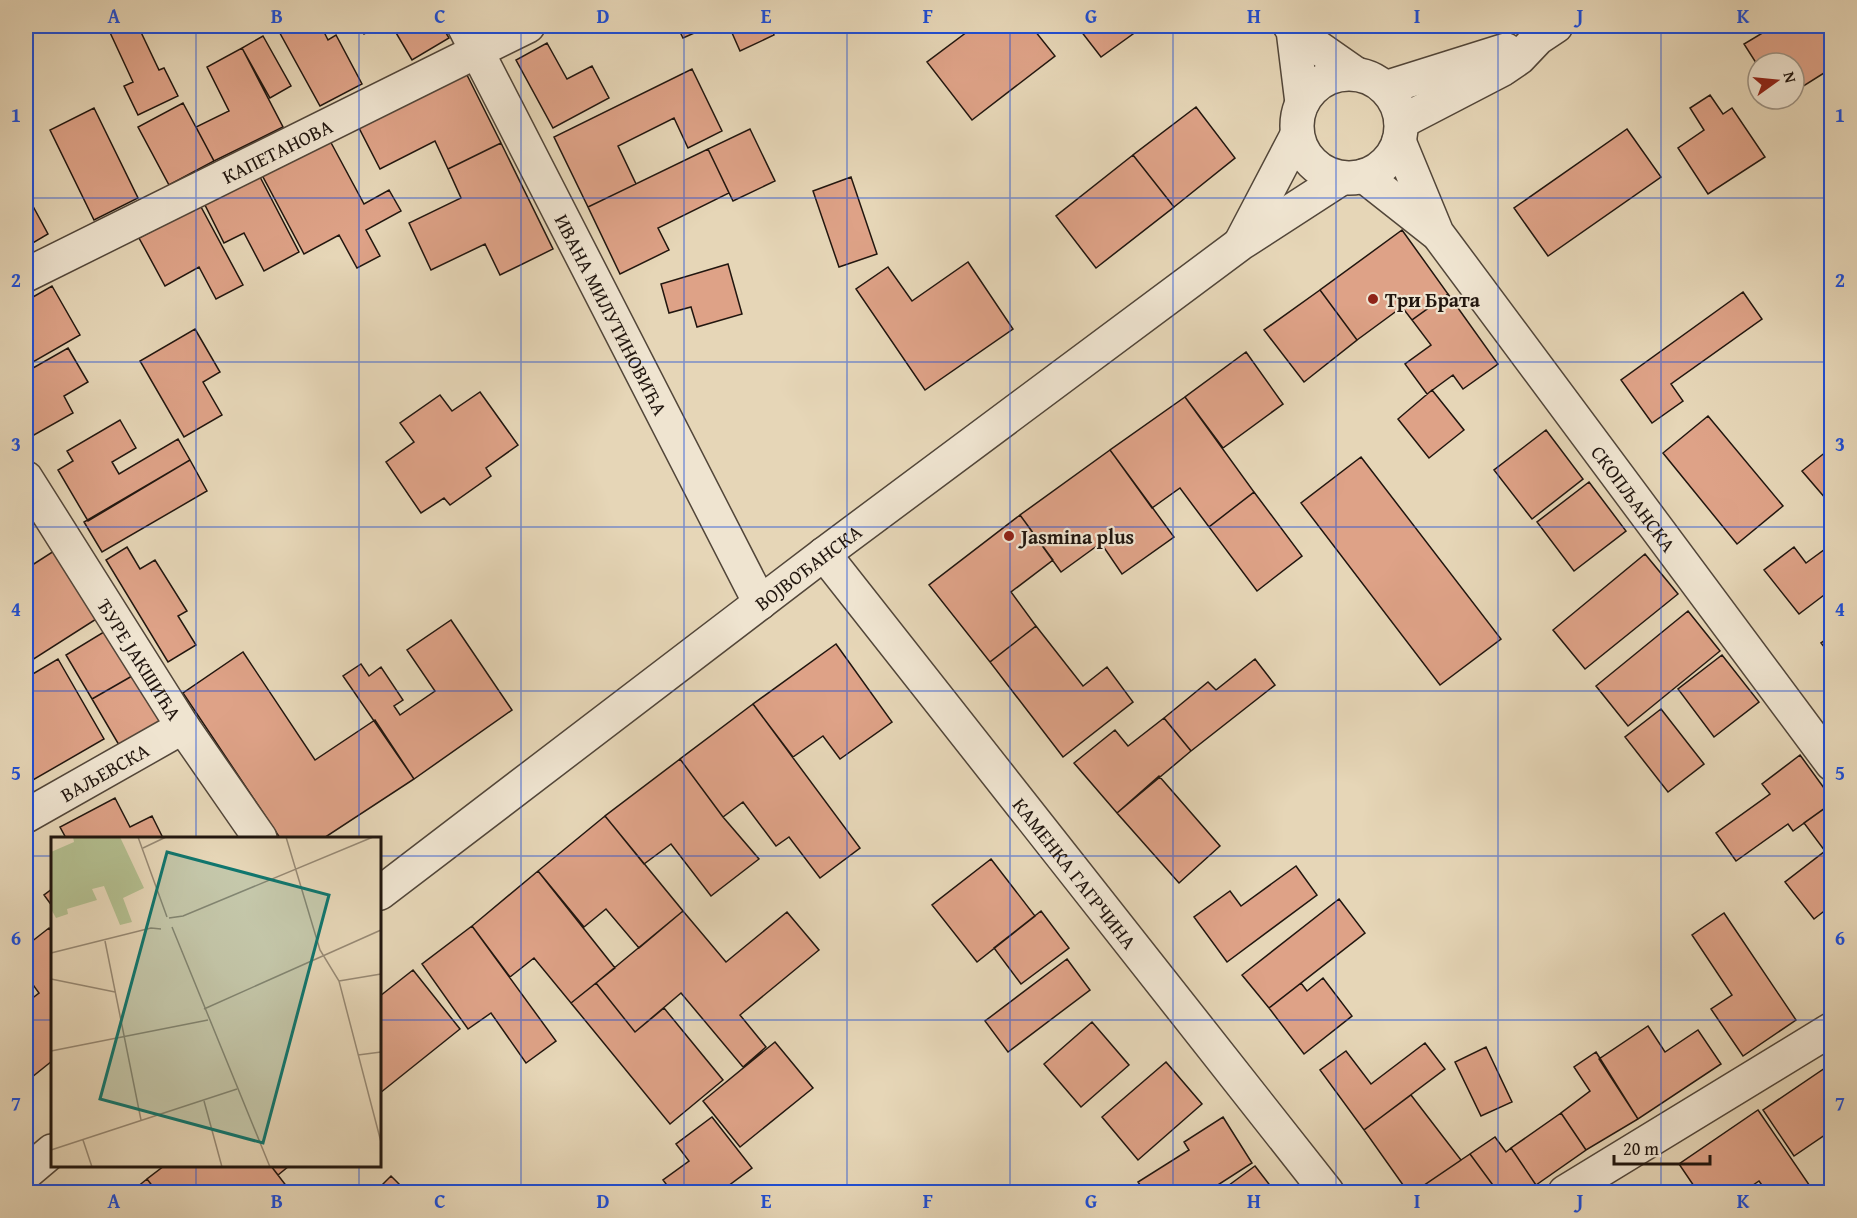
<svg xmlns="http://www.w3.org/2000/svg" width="1857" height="1218" font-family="'Gentium Book Plus',serif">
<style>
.building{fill:#dea287;stroke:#21160f;stroke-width:1.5}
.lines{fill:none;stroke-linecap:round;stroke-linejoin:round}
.minor-casing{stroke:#524639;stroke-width:36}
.tertiary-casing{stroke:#524639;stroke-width:36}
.minor{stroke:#efe4d0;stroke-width:33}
.tertiary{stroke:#efe4d0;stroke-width:33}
.grid{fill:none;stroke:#1d4ed8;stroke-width:1.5;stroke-opacity:0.55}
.poi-dot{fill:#8f2418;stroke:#efe4d0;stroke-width:2}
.labels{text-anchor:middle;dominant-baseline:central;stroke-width:4.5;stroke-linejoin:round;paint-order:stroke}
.street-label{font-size:20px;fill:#21160f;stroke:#efe4d0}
.poi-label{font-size:20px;font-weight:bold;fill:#21160f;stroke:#efe4d0;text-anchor:start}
.inset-road{fill:none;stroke:#978974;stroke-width:1.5}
.view{fill:#0f766e;fill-opacity:0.15;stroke:#0f766e;stroke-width:3}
.inset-edge{fill:none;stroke:#21160f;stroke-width:3}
.neatline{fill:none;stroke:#1d4ed8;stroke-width:2}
.grid-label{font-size:20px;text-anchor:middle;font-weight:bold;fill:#1d4ed8}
</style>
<rect width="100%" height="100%" fill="#e6d6b7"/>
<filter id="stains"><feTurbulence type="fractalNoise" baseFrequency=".00333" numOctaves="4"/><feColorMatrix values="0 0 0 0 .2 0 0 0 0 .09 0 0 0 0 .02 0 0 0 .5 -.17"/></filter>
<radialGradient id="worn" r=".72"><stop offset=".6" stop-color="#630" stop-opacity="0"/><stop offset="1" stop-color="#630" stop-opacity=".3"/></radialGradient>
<path class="building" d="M107 26H138L159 70 164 68 178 96 138 115 124 86 133 82Z
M276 26H321L328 40 336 35 362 84 320 106Z
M360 26H379L364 34Z
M392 26H442L449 38 412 60Z
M677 26H710L683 38Z
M729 26H770L774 35 740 51Z
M975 26H1031L1055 56 972 120 927 62Z
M1077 26H1144L1101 57Z
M1774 26H1832V68L1794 92V63H1758V66L1744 44Z
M263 36 291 86 270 98 242 48Z
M547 43 567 79 592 66 609 98 553 128 516 60Z
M242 48 283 127 214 161 196 127 229 111 207 67Z
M692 69 722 131 688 148 674 118 618 146 636 184 588 207 554 137Z
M466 73 501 143 448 169 435 141 380 169 358 126Z
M1710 95 1723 114 1732 108 1765 157 1708 194 1678 148 1704 130 1690 108Z
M183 103 214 161 169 185 138 127Z
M1196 107 1235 158 1174 207 1133 155Z
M94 108 138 198 94 220 50 130Z
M750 129 775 181 733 201 708 149Z
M1627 129 1661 177 1548 256 1514 208Z
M329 139 364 204 389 190 401 211 366 230 380 256 357 268 339 235 304 254 262 175Z
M501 143 553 249 500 275 485 244 431 270 409 223 461 198 448 169Z
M708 149 729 193 658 228 669 250 620 274 588 207Z
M1133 155 1174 207 1096 268 1056 216Z
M259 175 299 252 264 271 244 233 224 243 204 203Z
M851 177 877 254 839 267 813 191Z
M28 197 48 234 26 247V199Z
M200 205 243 285 216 299 199 267 165 286 139 238Z
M1402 230 1448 294 1412 320 1402 307 1357 340 1320 290Z
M968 262 1013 329 925 390 856 289 888 267 912 301Z
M728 264 742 314 697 327 691 307 669 313 661 284Z
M52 286 80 335 26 366V301Z
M1320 290 1357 340 1304 382 1264 330Z
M1743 292 1762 319 1671 384 1683 401 1652 423 1621 380Z
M1448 294 1498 364 1463 389 1453 375 1427 394 1405 364 1431 345 1412 320Z
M195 329 220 372 203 382 222 415 184 437 140 361Z
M68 348 88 382 64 396 73 413 34 435 26 421V372Z
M1246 352 1283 404 1223 448 1185 397Z
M1432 390 1464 430 1429 458 1398 419Z
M480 392 518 445 486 468 491 476 450 505 444 498 421 513 386 462 414 442 400 423 440 395 452 411Z
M1185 397 1254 492 1209 527 1180 488 1152 508 1110 450Z
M1708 416 1783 506 1737 544 1663 453Z
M120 420 136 448 112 462 119 474 178 439 190 460 88 521 58 470 73 461 67 451Z
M1546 430 1583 479 1532 519 1494 470Z
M1832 447V506L1802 471Z
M1110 450 1174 537 1122 574 1101 543 1061 572 1020 515Z
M1361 457 1501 639 1440 685 1301 503Z
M190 460 207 491 102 552 84 522Z
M1589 482 1626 531 1574 571 1537 522Z
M1254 492 1302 556 1257 591 1209 527Z
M26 499 39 521 26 530Z
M1020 515 1053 560 1011 592 1036 626 990 662 929 585Z
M1832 544V589L1799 614 1764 570 1794 547 1806 563Z
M127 547 140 569 155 560 187 611 178 616 196 645 168 662 106 560Z
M57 549 101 616 29 662 26 657V569Z
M1645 554 1678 594 1585 669 1553 630Z
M1688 611 1720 651 1628 726 1596 686Z
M451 620 512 710 414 779 343 676 361 664 369 676 381 667 403 700 394 706 400 715 435 691 407 650Z
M1036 626 1083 686 1107 667 1133 702 1063 757 990 662Z
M112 627 139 672 92 699 66 655Z
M1832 635V657L1821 643Z
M836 644 892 722 840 759 823 736 793 757 753 704Z
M243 652 315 760 375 720 414 779 324 838H280L183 693Z
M1722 655 1759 702 1714 737 1678 689Z
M58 659 104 739 26 784V678Z
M1255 659 1275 685 1191 751 1164 718 1208 682 1216 690Z
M139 672 166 718 119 745 92 699Z
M753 704 860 848 820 878 789 837 776 846 743 802 723 817 680 759Z
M1661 709 1704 764 1668 792 1625 737Z
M1164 718 1191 751 1117 813 1074 763 1115 730 1128 746Z
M1800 755 1832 799V803L1793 831 1788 824 1736 861 1716 833 1770 794 1762 784Z
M680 759 723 817 759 859 711 896 671 844 644 864 605 816Z
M1159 776 1220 846 1179 883 1117 813Z
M115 798 130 827 152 816 163 838H66L60 827Z
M1832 803V905L1814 919 1785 882 1825 851 1804 823Z
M605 816 683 911 639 948 606 909 584 927 538 871Z
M991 859 1035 916 977 962 932 905Z
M1296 866 1317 895 1227 962 1194 917 1230 891 1241 906Z
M538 871 615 968 571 1003 534 958 510 977 472 926Z
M52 889V906L44 895Z
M1339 899 1365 933 1269 1008 1242 975Z
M683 911 726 962 787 912 819 950 740 1015 766 1047 743 1067 681 993 635 1032 596 983Z
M1041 911 1069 948 1021 984 994 948Z
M1724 913 1796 1020 1743 1056 1711 1009 1732 995 1692 935Z
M472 926 556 1041 526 1063 491 1013 468 1029 422 964Z
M49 928 52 932V1061L27 1081 26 1079V1003L39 993 26 975V946Z
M1067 959 1090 990 1008 1052 985 1021Z
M413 970 460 1029 380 1093V996Z
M1323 978 1352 1016 1304 1054 1269 1008 1301 983 1307 991Z
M596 983 635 1032 664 1008 723 1080 670 1124 571 1003Z
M1092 1022 1129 1065 1081 1107 1044 1064Z
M1648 1026 1665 1052 1698 1030 1721 1064 1638 1119 1599 1059Z
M775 1042 813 1088 740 1147 703 1101Z
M1425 1043 1445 1069 1364 1130 1320 1070 1346 1051 1371 1084Z
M1486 1047 1512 1102 1481 1116 1455 1062Z
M1596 1052 1638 1119 1586 1150 1561 1113 1590 1091 1574 1067Z
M1166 1062 1202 1104 1138 1160 1102 1117Z
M1828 1066 1832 1071V1130L1794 1156 1763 1110Z
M1411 1095 1461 1160 1414 1192H1408L1364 1130Z
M1758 1110 1814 1192H1767L1759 1181 1743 1192H1698L1679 1164Z
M1561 1113 1586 1150 1536 1185 1511 1148Z
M712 1117 752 1168 720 1192H672L663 1180 689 1161 676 1144Z
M1223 1117 1252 1163 1207 1192H1145L1138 1182 1189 1150 1184 1142Z
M1495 1137 1506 1152 1511 1148 1536 1185 1525 1192H1498L1470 1154Z
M1470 1154 1498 1192H1414L1461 1160Z
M164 1166H271L291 1192H157L147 1179Z
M271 1166H289L278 1175Z
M1255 1166 1275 1192H1222L1221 1191Z
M391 1176 407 1192H375Z
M147 1179 157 1192H131Z"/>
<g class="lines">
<g class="minor-casing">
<g id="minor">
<path id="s1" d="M464 26 760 603"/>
<path id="s2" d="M1399 141 1437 233 1832 764"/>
<path d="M1364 176 1435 232"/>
<path id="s3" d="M26 275 528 26"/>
<path id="s4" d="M26 478 183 727 260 838"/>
<path id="s5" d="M824 554 1327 1192"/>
<path id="s6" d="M26 816 183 727"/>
<path d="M1565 1192 1832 1029"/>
</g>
</g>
<g class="tertiary-casing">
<g id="tertiary">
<path d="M1290 26 1293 30 1302 103"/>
<path d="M1293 30 1356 74"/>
<circle cx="1349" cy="126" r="52"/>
<path d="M1385 88 1506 50"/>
<path d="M1401 122 1503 69 1519 58 1538 38 1556 26"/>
<path d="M1241 242 1297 135"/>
<path id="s7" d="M380 893 824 554 1240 244 1342 178"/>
<path d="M26 1173 52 1151"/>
</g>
</g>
<use href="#minor" class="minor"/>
<use href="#tertiary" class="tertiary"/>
</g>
<path class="grid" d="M196 26V838M359 26V838M521 26V1192M684 26V1192M847 26V1192M1010 26V1192M1173 26V1192M1336 26V1192M1498 26V1192M1661 26V1192M26 198H1832M26 362H1832M26 527H1832M26 691H1832M26 856H52M380 856H1832M26 1020H52M380 1020H1832M196 1166V1192M359 1166V1192"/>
<g class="poi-dot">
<circle cx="1373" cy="299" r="6"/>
<circle cx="1009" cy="536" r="6"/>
</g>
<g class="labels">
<g class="street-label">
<text stroke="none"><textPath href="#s3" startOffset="280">КАПЕТАНОВА</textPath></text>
<text stroke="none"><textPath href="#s1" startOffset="324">ИВАНА МИЛУТИНОВИЋА</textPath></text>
<text stroke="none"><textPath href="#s2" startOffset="430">СКОПЉАНСКА</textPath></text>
<text stroke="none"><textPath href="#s7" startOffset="538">ВОЈВОЂАНСКА</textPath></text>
<text stroke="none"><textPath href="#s4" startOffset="214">ЂУРЕ ЈАКШИЋА</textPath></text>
<text stroke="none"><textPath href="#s6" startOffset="90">ВАЉЕВСКА</textPath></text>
<text stroke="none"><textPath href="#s5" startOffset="406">КАМЕНКА ГАГРЧИНА</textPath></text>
</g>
<g class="poi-label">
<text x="1385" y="299">Три Брата</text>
<text x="1021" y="536">Jasmina plus</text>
</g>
</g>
<g transform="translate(51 837)">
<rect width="330" height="330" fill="#e6d6b7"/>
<path d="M22 0H69L93 51 72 61 81 85 69 88 53 49 41 52 46 63 16 72 17 77 5 81 0 72V15L23 5Z" fill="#b3be8f"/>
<path class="inset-road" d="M87 0 116 80M235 0 269 113 288 144 330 305M92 11 115 0M118 81 132 79 322 0M121 90 219 330M54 104 90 283M0 116 100 91 110 92M0 142 64 155M288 144 330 137M153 172 330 93M0 214 157 183M307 218 330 215M153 264 171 330M32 303 41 330M0 313 186 252"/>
<path class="view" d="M116 15 278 58 212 306 49 262Z"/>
<rect width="330" height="330" class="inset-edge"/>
</g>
<rect width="1857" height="1218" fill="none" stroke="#e6d6b7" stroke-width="66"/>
<g transform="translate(1776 81) rotate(75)"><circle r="28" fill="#efe4d0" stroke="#9d9283" stroke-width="1.5"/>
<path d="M0-4.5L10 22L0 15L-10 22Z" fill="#8f2418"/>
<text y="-9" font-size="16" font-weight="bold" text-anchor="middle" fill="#21160f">N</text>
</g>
<path d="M1614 1155v9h96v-9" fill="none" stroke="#21160f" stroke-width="3"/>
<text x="1623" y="1155" font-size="18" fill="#21160f" stroke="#efe4d0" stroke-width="4.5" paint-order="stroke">20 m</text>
<rect x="33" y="33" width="1791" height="1152" class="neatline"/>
<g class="grid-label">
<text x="114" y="23">A</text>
<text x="277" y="23">B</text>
<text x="440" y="23">C</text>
<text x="603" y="23">D</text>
<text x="766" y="23">E</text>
<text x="928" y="23">F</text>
<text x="1091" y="23">G</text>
<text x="1254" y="23">H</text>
<text x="1417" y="23">I</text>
<text x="1580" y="23">J</text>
<text x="1743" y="23">K</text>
<text x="16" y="122">1</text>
<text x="1840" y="122">1</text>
<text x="16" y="287">2</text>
<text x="1840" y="287">2</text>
<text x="16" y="451">3</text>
<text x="1840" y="451">3</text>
<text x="16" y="616">4</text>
<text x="1840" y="616">4</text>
<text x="16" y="780">5</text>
<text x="1840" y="780">5</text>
<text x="16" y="945">6</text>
<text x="1840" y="945">6</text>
<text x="16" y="1110">7</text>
<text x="1840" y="1110">7</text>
<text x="114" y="1208">A</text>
<text x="277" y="1208">B</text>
<text x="440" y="1208">C</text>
<text x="603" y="1208">D</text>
<text x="766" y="1208">E</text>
<text x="928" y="1208">F</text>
<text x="1091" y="1208">G</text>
<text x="1254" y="1208">H</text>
<text x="1417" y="1208">I</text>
<text x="1580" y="1208">J</text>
<text x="1743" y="1208">K</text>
</g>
<rect width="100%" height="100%" filter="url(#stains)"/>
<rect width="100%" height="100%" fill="url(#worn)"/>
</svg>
